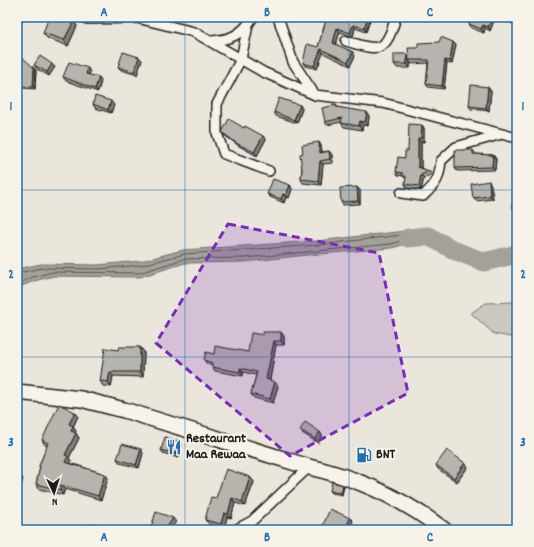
<svg xmlns="http://www.w3.org/2000/svg" width="534" height="547" font-family="Dekko,sans-serif">
<style>
.green{fill:#ccc8c0;stroke:#74726e}
.water{fill:#a3a19a;stroke:#6d6c68}
.lines{fill:none;stroke-linecap:round;stroke-linejoin:round}
.shore{stroke:#52514e;stroke-width:1}
.river{stroke:#a3a19a;stroke-width:19}
.minor-casing{stroke:#1c1c1c;stroke-width:12}
.trunk-casing{stroke:#1c1c1c;stroke-width:18}
.minor{stroke:#f7f3e8;stroke-width:9}
.trunk{stroke:#f7f3e8;stroke-width:15}
.wall{fill:#9d9b94;stroke:#1c1c1c}
.shaded-wall{fill:#7f7e78;stroke:#1c1c1c}
.building{fill:#b6b4ac;stroke:#1c1c1c}
.marked{fill:#7b2cbf;fill-opacity:0.2;stroke:#7b2cbf;stroke-width:3;stroke-dasharray:8 5;stroke-linejoin:round}
.grid{fill:none;stroke:#1f6fb2;stroke-width:1;stroke-opacity:0.55}
.labels{text-anchor:middle;dominant-baseline:central;stroke-width:4;stroke-linejoin:round;paint-order:stroke}
.poi-label{font-size:14px;font-weight:bold;fill:#1c1c1c;stroke:#f7f3e8;text-anchor:start}
.neatline{fill:none;stroke:#1f6fb2;stroke-width:1.5}
.grid-label{font-size:13px;text-anchor:middle;font-weight:bold;fill:#1f6fb2}
</style>
<rect width="100%" height="100%" fill="#eae6dc"/>
<filter id="ink" filterUnits="userSpaceOnUse"><feTurbulence type="fractalNoise" baseFrequency=".025" numOctaves="2"/><feDisplacementMap in="SourceGraphic" scale="8" xChannelSelector="R" yChannelSelector="G"/><feConvolveMatrix kernelMatrix="1 2 1 2 8 2 1 2 1" color-interpolation-filters="sRGB"/></filter>
<g filter="url(#ink)">
<path class="green" d="M517 302V338L494 334 471 313 486 303Z"/>
<path class="water" d="M415 230 435 232 430 247 416 241 392 248 369 250 307 255 244 262 185 263 140 277 54 276 34 281 17 288V269L41 264 97 265 141 261 183 250 317 241Z"/>
<g class="lines">
<path class="shore" d="M17 273 42 268 98 269 142 265 184 254 318 245 410 234 412 236 410 238 391 244 244 258 184 259 139 273 53 272 33 277 17 284"/>
<path class="river" d="M408 238 428 236 456 251 484 262 517 254"/>
<g class="minor-casing">
<path id="minor" d="M82 17 87 19 137 18 194 32 263 72 315 95 383 103 517 138
M278 17 293 62 315 95
M511 17 517 20
M17 18 19 17
M248 25 241 59 217 104V133L224 154 269 171
M210 41C230 40 242 35 253 17
M346 41C380 51 385 54 396 17
M401 193 423 196C437 183 439 179 441 161L456 147 502 134
M235 530 252 521 309 467"/>
</g>
<g class="trunk-casing">
<path id="trunk" d="M17 392 81 399 124 410 309 467C359 478 403 499 444 530"/>
</g>
<use href="#minor" class="minor"/>
<use href="#trunk" class="trunk"/>
</g>
<path class="wall" d="M327 17H371L366 32 355 28 353 37 340 32 336 44 355 56 350 66 323 53 317 69 305 66 303 63 318 47Z
M376 17H390L388 21Z
M462 17H494L495 18 490 31 485 28 484 33 471 28 469 24 470 20Z
M74 21 77 26 68 46 47 38 43 33Z
M453 42 456 45 452 64 447 63 444 89 428 87 426 84 428 63 411 64 410 62V68H397L394 64 409 56Z
M139 57 142 60 137 75 121 70 118 67Z
M34 65 55 67 49 76 37 69Z
M36 70 35 89 22 88 21 86Z
M90 72 89 75 99 77 101 81 98 92 66 81 63 77Z
M491 91 489 111 471 109 469 106Z
M93 104 114 105 111 113 95 108Z
M300 105 302 109 297 123 276 116 274 112Z
M336 105 338 107 369 116 368 126 363 125 362 130 344 127 341 123 342 122 327 125 325 122Z
M422 125 424 128V142H421V168L429 171 432 174 424 178 421 190 407 188 405 184 406 179 403 176 398 175 396 172 405 158Z
M244 128 263 136 266 139 257 156 239 146 224 135 222 132Z
M319 142 321 146 322 152 329 151 332 155 333 163 323 164 321 185 303 183 301 179 303 153Z
M473 150 476 154 493 155 496 159 495 170 457 171 455 168Z
M290 185 292 189 289 198 286 197 284 203 270 197 267 194Z
M491 185 493 199 476 201 473 198Z
M357 187 360 190V204L343 205 341 202Z
M517 195V210H514L512 206Z
M263 335 284 336V345H276L270 380 278 386 273 403 254 398 251 394 256 375 243 372V376L215 371 212 367V366L207 364 204 360 214 354 248 352Z
M140 347 144 352 143 377 113 376 111 387 103 386 100 381 118 350Z
M75 412 78 416 73 427 76 431 75 433 79 438 69 458 71 461 70 463 105 474 108 478 101 500 65 489 63 495 39 489 36 484 40 468 39 466 47 446 45 445 42 440Z
M300 430 322 435 318 443 302 433Z
M182 445 178 458 163 453 161 450Z
M143 453 139 468 120 463 117 459Z
M465 463 468 467 457 482 438 469 436 465Z
M250 477 254 482 245 506 235 503 231 518 227 517 224 529 209 524 205 520 216 498Z
M344 486 342 495 332 493 330 491Z
M353 521 349 530H328L326 529 323 525Z"/>
<path class="shaded-wall" d="M368 17H371L366 32 364 28Z
M386 17H390L388 21 386 18Z
M492 17H494L495 18 490 31 488 27Z
M74 21 77 26 68 46 64 40Z
M353 25 355 28 353 37 350 33Z
M483 25 485 28 484 33 481 29Z
M337 28 340 32 335 46 333 43Z
M453 42 456 45 452 64 450 61Z
M321 49 323 53 317 69 314 66Z
M353 52 355 56 350 66 348 62Z
M407 54 410 58 409 60 410 62V68L407 64Z
M139 57 142 60 137 75 134 72Z
M445 60 447 63 444 89 442 86Z
M52 64 55 67 49 76 47 72Z
M34 68 36 70 35 89 33 87Z
M88 68 90 72 88 77 86 74Z
M99 77 101 81 98 92 95 89Z
M488 87 491 91 489 111 486 108Z
M111 101 114 105 111 113 108 110Z
M300 105 302 109 297 123 294 120Z
M367 112 369 116 368 126 365 122Z
M360 121 363 125 362 130 359 126Z
M422 125 424 128V142L421 138Z
M20 130 22 133 17 149V137Z
M263 136 266 139 257 156 254 152Z
M418 138 421 142V170L418 167Z
M319 142 321 146 323 156 320 153Z
M329 151 332 155 333 163 330 159Z
M493 155 496 159 495 170 492 167Z
M320 161 323 164 321 185 318 181Z
M421 175 424 178 421 190 419 186Z
M489 181 491 185 493 199 490 196Z
M290 185 292 189 289 198 286 195Z
M357 187 360 190V204L358 201Z
M283 194 286 197 284 203 281 199Z
M281 332 284 336V345L281 341Z
M274 341 276 345 269 384 266 379Z
M140 347 144 352 143 377 140 372Z
M240 368 243 372V376L240 372Z
M110 372 113 376 111 387 108 382Z
M275 382 278 386 273 403 270 399Z
M75 412 78 416 73 427 76 431 74 436 71 431 69 424Z
M320 432 322 435 318 443 315 439Z
M76 433 79 438 69 458 71 461 69 467 65 462V455Z
M179 441 182 445 178 458 175 454Z
M141 449 143 453 139 468 136 465Z
M465 463 468 467 457 482 454 478Z
M105 474 108 478 101 500 98 496Z
M20 475 23 479 18 496 17 494V488Z
M250 477 254 482 245 506 242 502Z
M61 485 65 489 63 495 60 490Z
M343 485 344 486 342 495 341 493Z
M232 498 235 503 231 518 228 514Z
M224 513 227 517 224 529 221 524Z
M173 518 176 522 170 530H165Z
M350 518 353 521 349 530H345Z
M97 524 99 528V530H96Z"/>
<path class="building" d="M49 17H62L74 21 64 40 43 33Z
M327 17H368L364 28 353 25 350 33 337 28 333 43 353 52 348 62 321 49 314 66 303 63 307 44 318 47Z
M468 17H492L488 27 483 25 481 29 469 24 471 18Z
M441 37 453 42 450 61 445 60 442 86 426 84 429 60H409L408 48H418V43L439 42Z
M123 52 139 57 134 72 118 67Z
M394 54H407V64H394Z
M40 56 52 64 47 72 34 65Z
M22 57 34 68 33 87 21 86Z
M69 62 88 68 86 74 99 77 95 89 63 77Z
M471 85 488 87 486 108 469 106Z
M95 96 111 101 108 110 93 104Z
M279 98 300 105 294 120 274 112Z
M336 105V107L367 112 365 122 360 121 359 126 341 123 342 118 325 122 322 108Z
M229 119 244 128 245 126 263 136 254 152 236 143 222 132Z
M409 124 422 125 421 138H418V167L429 171 421 175 419 186 405 184 406 176H402L403 173 396 172 398 157 405 158V151H408Z
M17 129 20 130 17 137Z
M319 142 320 153 329 151 330 159 320 161 318 181 301 179 302 169 300 154 303 153 302 145Z
M455 150H473V154L493 155 492 167 455 168Z
M273 179 290 185 286 195 283 194 281 199 267 194Z
M489 181 490 196 473 198 471 184Z
M357 187 358 201 341 202 340 188Z
M513 195H517V207L512 206Z
M263 332H281V341H274L266 379 275 382 270 399 251 394 257 372 240 368V372L212 367V363L204 360 206 352 214 354 215 346 248 352 251 333 263 335Z
M119 347H140V372H110L108 382 100 381 105 348 118 350Z
M59 404 75 412 69 424 73 426 71 431 76 433 65 455 68 456 65 462 105 474 98 496 61 485 60 490 36 484 40 467 39 466 48 443 42 440Z
M305 422 320 432 315 439 300 430Z
M165 437 179 441 175 454 161 450Z
M122 444 141 449 136 465 117 459Z
M447 450 465 463 454 478 436 465Z
M226 469 250 477 242 502 232 498 228 514 224 513 221 524 205 520 211 497 216 498Z
M17 474 20 475 17 488Z
M332 482 343 485 341 493 330 491Z
M330 509 350 518 345 530H334L323 525Z
M156 512 173 518 165 530H150Z
M97 524 96 530H87V525Z
M281 527 293 530H280Z"/>
</g>
<path class="marked" d="M228 224 379 253 408 393 290 456 156 343Z"/>
<path class="grid" d="M185 17V530M349 17V530M17 190H517M17 357H517"/>
<defs>
<g id="restaurant-bare" transform="scale(1.2)"><path d="M-5-6h1v4h1v-4h1v4h1v-4h1v5L-1.5 .5V6h-2V.5L-5-1ZM5-6V6H3V1.5H1.5Q1.5-4 5-6Z" fill="#1f6fb2" stroke="#f7f3e8" stroke-width="2.5" paint-order="stroke"/></g>
<g id="fuel-bare" transform="scale(1.2)"><path d="M-5.5-6h7V0h2V4h1.3V-2.5L3-4.5l.8-.8L6-3V5H2.5V1h-1V6h-7ZM-4.2-4.7v3.2H.2V-4.7Z" fill="#1f6fb2" stroke="#f7f3e8" stroke-width="2.5" paint-order="stroke"/></g>
</defs>
<g fill-rule="evenodd">
<use href="#restaurant-bare" x="174" y="447"/>
<use href="#fuel-bare" x="364" y="455"/>
</g>
<g class="labels">
<g class="poi-label">
<text x="186" y="439">Restaurant<tspan x="186" dy="16">Maa Rewaa</tspan></text>
<text x="376" y="455">BNT</text>
</g>
</g>
<rect width="534" height="547" fill="none" stroke="#f7f3e8" stroke-width="44"/>
<g transform="translate(54 493) rotate(176)" stroke="#f7f3e8" stroke-width="3" paint-order="stroke">
<path d="M0-3L7 15L0 10L-7 15Z" fill="#1c1c1c"/>
<text y="-6" font-size="11" font-weight="bold" text-anchor="middle" fill="#1c1c1c">N</text>
</g>
<rect x="22" y="22" width="490" height="503" class="neatline"/>
<g class="grid-label">
<text x="104" y="16">A</text>
<text x="267" y="16">B</text>
<text x="430" y="16">C</text>
<text x="11" y="110">1</text>
<text x="523" y="110">1</text>
<text x="11" y="278">2</text>
<text x="523" y="278">2</text>
<text x="11" y="446">3</text>
<text x="523" y="446">3</text>
<text x="104" y="541">A</text>
<text x="267" y="541">B</text>
<text x="430" y="541">C</text>
</g>
</svg>
